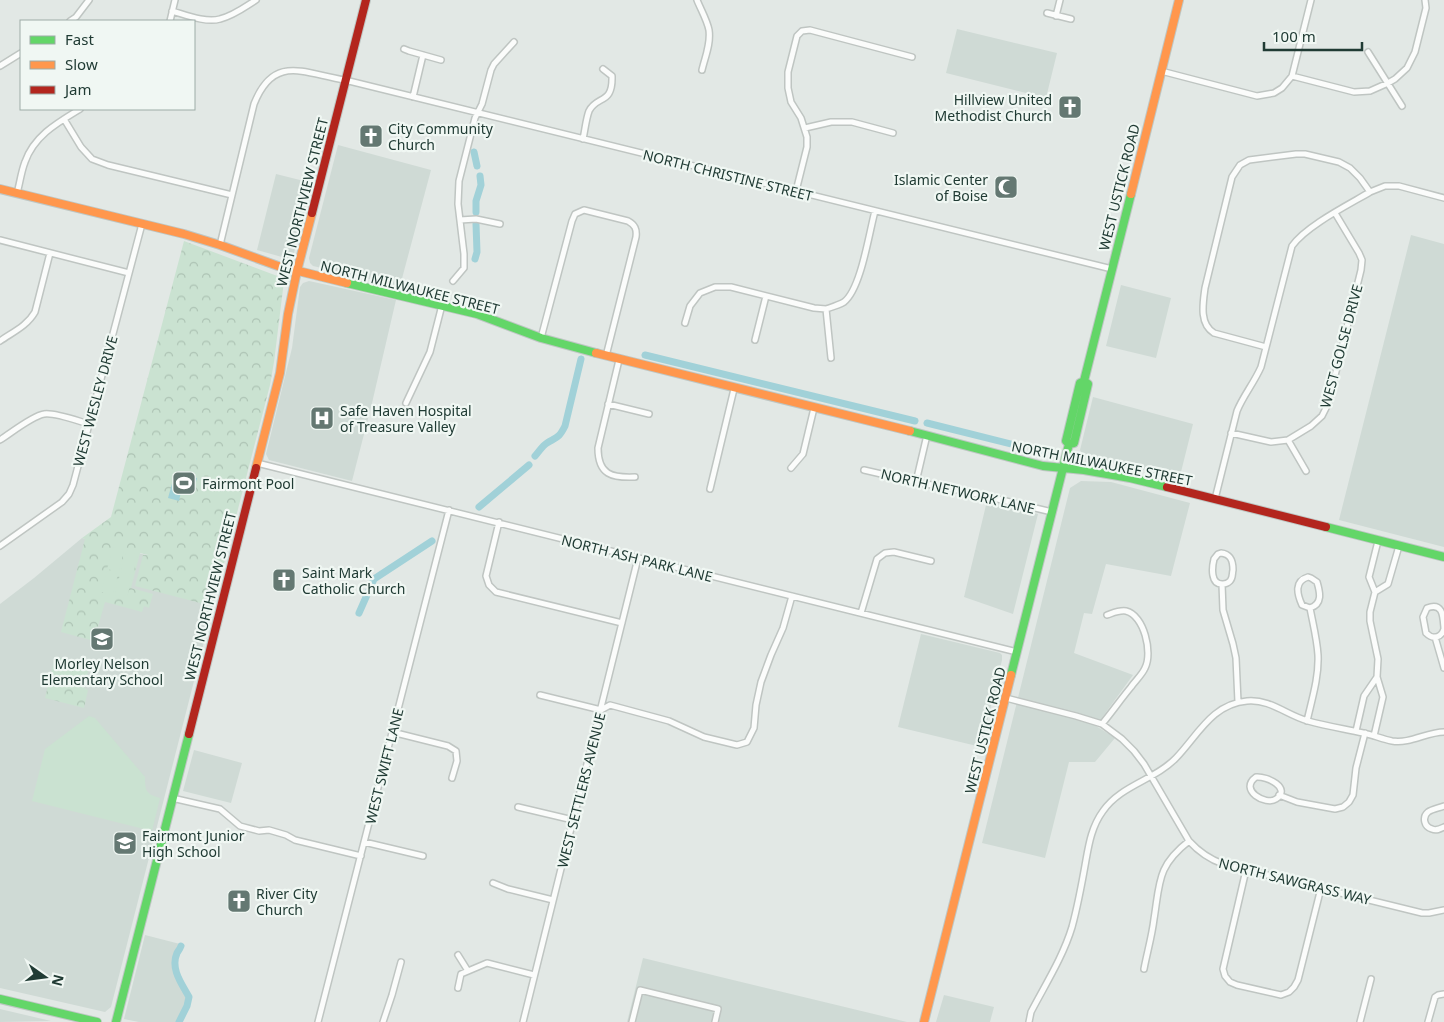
<svg xmlns="http://www.w3.org/2000/svg" width="1444" height="1022" font-family="'Noto Sans',sans-serif">
<style>
.built{fill:#cfdad5}
.park{fill:url(#park-crowns)}
.pitch{fill:#cae2d1}
.water{fill:#a1d1d8}
.lines{fill:none;stroke-linecap:round;stroke-linejoin:round}
.canal{stroke:#a1d1d8;stroke-width:7}
.street-casing{stroke:#bfc5c2;stroke-width:8}
.fast-casing{stroke:#bec6c3;stroke-width:10}
.slow-casing{stroke:#bec6c3;stroke-width:10}
.jam-casing{stroke:#bec6c3;stroke-width:10}
.street{stroke:#fbfcfb;stroke-width:5}
.fast{stroke:#63d668;stroke-width:8}
.slow{stroke:#ff974d;stroke-width:8}
.jam{stroke:#b3261e;stroke-width:8}
.labels{text-anchor:middle;dominant-baseline:central;stroke-width:4.5;stroke-linejoin:round;paint-order:stroke}
.poi-label{font-size:14px;fill:#203b34;stroke:#f0f7f3;text-anchor:start}
.street-label{font-size:14px;fill:#203b34;stroke:#f0f7f3}
</style>
<defs>
<pattern id="park-crowns" width="20" height="18" patternUnits="userSpaceOnUse" patternTransform="scale(1.25)"><rect width="20" height="18" fill="#cae2d1"/><path d="M2 6a3 3 0 1 1 6 0M12 15a3 3 0 1 1 6 0" fill="none" stroke="#adc3b4"/></pattern>
</defs>
<rect width="100%" height="100%" fill="#e2e8e5"/>
<path class="built" d="M957 29 1057 53 1046 98 946 73Z
M338 145 431 170 400 286 313 266 310 263 309 258Z
M276 174 312 183 294 253 289 259 257 250Z
M1411 235 1444 244V547L1339 520Z
M309 281 396 300 372 403 352 481 269 460 266 454 292 348 300 287 303 283Z
M1121 285 1171 298 1156 358 1106 346Z
M1093 397 1193 424 1179 480 1140 469 1083 455 1080 450Z
M1081 481 1111 482 1190 503 1171 576 1106 564 1092 614 1084 613 1074 653 1133 675 1096 726 1115 738 1095 762H1069L1045 858 982 843 1070 488Z
M987 501 1038 514 1013 614 964 597Z
M82 538 221 575 111 1007 105 1012 0 988V604L34 578Z
M921 634 1000 653 1002 655V660L981 747 898 727Z
M194 750 242 763 231 803 183 791Z
M145 935 180 944 174 952 173 962 175 976 188 1000 176 1022H139L124 1019Z
M643 958 733 980 907 1022H627Z
M944 995 994 1007 990 1022H936Z
M0 1009 51 1021 0 1022Z"/>
<path class="park" d="M184 241 280 277 284 281 274 362 270 385 221 575 212 573 204 604 135 586 143 555H148L140 553 131 588 153 594 149 608 144 606 142 612 105 602 94 641 61 632 85 539 82 538 111 517Z
M55 657 90 664 84 688 88 690 84 708 45 698Z"/>
<path class="pitch" d="M113 547 124 550 119 572 107 569Z
M126 551 138 554 133 575 121 572Z
M107 571 118 574 113 595 101 592Z
M120 574 132 577 127 598 115 595Z
M89 716 95 718 145 777C145 791 146 794 160 798L152 831 32 801 45 749Z"/>
<path class="water" d="M175 473 197 478 194 490 182 487 179 501 168 498Z"/>
<g class="lines">
<path class="canal" d="M474 152 477 166
M476 212V201L481 185 480 176
M475 259 477 252 476 224
M645 355 915 421
M927 423 1023 447
M1035 450 1039 451
M535 456C539 452 542 446 547 443 557 437 559 438 565 426L581 359
M479 507 529 465
M359 613 374 579 432 541
M179 1022 187 1006 189 997C182 984 170 969 177 953 178 951 180 949 181 946"/>
<g class="street-casing">
<path id="street" d="M697 0C701 10 707 20 709 30 711 44 705 57 702 70
M172 11C186 15 206 23 220 19 233 16 245 7 256 0
M1047 13 1071 19
M1056 16 1060 0
M70 21 76 17 89 0
M170 21 175 0
M404 49 409 51 441 60
M1368 52 1402 106
M0 66 21 53
M1161 71 1257 96 1274 93 1282 88 1292 76 1354 92 1370 91 1388 83 1395 79 1407 68 1415 52 1426 8 1425 0
M1292 76 1311 0
M413 97 423 55
M64 119 81 147 92 159 108 165 232 195
M805 128 831 122H852L893 133
M583 139C585 130 586 119 589 111 597 95 613 105 612 76L603 69
M796 191 807 147V137L801 118 791 102 788 88V72L797 36 802 31 810 30 912 57
M17 193C20 183 21 172 25 162 34 136 57 123 80 109
M460 220 476 219 500 224
M0 240 129 273
M220 245 254 104C274 53 305 74 345 80L1112 269
M453 281 464 268V254L458 204 459 181 475 118 482 104 491 70 494 64 514 42
M685 323 690 306 700 293 715 287H731L814 308 826 309
M541 338 572 221 575 214 584 210 628 221C635 225 637 229 636 237L606 356
M755 340 766 296
M0 341C13 332 27 326 35 312L50 253
M1266 347 1214 333C1199 324 1203 303 1205 288L1232 177 1240 165 1249 160 1296 154H1305L1339 162 1350 168 1360 178 1370 192 1385 186H1399L1444 198
M831 358 826 309C832 307 839 305 844 302 861 289 869 233 875 211
M619 360 598 448C598 475 612 478 635 477
M406 403 430 352 442 305
M608 404 649 414
M1231 433 1271 442 1288 440 1311 426 1322 416 1328 404 1361 270 1362 260 1359 253 1335 213
M0 440C11 433 32 416 44 414 54 412 78 421 89 424
M1288 440 1306 471
M257 463 1017 652
M791 468 803 454 814 408
M864 470 916 482 968 492 1052 512
M916 482 927 435
M710 489 734 389
M1215 499 1237 411C1243 396 1254 383 1261 367L1292 246C1306 226 1348 205 1370 192
M499 522 486 576 489 585 496 592 622 623
M1378 541 1369 577 1375 592 1388 584 1399 546
M0 546 62 502 69 494 73 485 142 224
M1221 553C1231 554 1233 561 1233 570 1232 574 1233 578 1230 581 1228 583 1226 584 1223 584 1210 585 1212 567 1214 559L1218 554Z
M1308 577 1311 578 1317 582C1320 592 1323 604 1310 608L1302 605C1297 594 1294 581 1308 577Z
M1222 584 1223 610 1233 644 1236 658 1238 702
M1375 592 1370 612V621L1378 659 1377 677
M861 613 877 559 885 553 894 552 931 561
M1444 628C1443 616 1443 602 1427 608L1423 617 1426 633C1433 640 1441 638 1444 629
M1435 637 1444 668
M540 695 601 710 610 705 669 721 704 737 737 745 747 742 754 728 756 705 761 682 771 655 783 628 792 596
M1006 698 1076 716 1102 724 1122 739 1134 751 1144 764 1189 841C1199 852 1209 859 1223 864L1422 913H1429L1444 910
M1307 721C1312 699 1319 677 1318 655 1317 639 1313 624 1310 608
M1102 724C1112 712 1121 699 1131 687 1135 681 1142 675 1145 668 1153 653 1144 615 1126 611 1119 610 1113 613 1107 615
M1356 731 1364 696 1377 677 1383 697 1374 736
M392 732 448 746 456 751 457 761 452 778
M1256 777C1267 776 1292 788 1276 799 1266 806 1238 790 1256 777Z
M1279 795 1297 802 1335 809 1343 807 1349 802 1353 795 1356 768 1365 733
M172 798 220 809 240 826 259 831 269 830 286 835 295 840 361 856
M1444 806C1439 808 1432 809 1428 812 1422 817 1424 827 1432 829 1436 831 1440 829 1444 827
M518 807 573 820
M364 842 423 856
M1246 870 1223 969 1225 976 1230 982 1237 985 1281 995 1289 992 1294 987 1298 980 1321 888
M493 883 508 889 553 900
M458 955 468 971
M1144 969C1147 953 1152 936 1154 919 1160 882 1157 866 1189 841
M458 988 461 974 487 963 534 975
M318 1022 449 510
M383 1022 392 995 401 962
M523 1022 638 558
M632 1022 640 990 718 1009 715 1022
M1029 1022 1031 1012C1045 985 1063 957 1072 927 1078 905 1082 883 1086 860 1089 843 1092 826 1103 811 1121 785 1155 780 1176 758 1198 735 1212 704 1247 701 1271 699 1286 715 1308 721 1326 726 1345 729 1363 733 1373 735 1382 739 1392 741 1410 744 1427 732 1444 732
M1360 1022 1371 979
M1428 1022 1435 997 1438 995 1444 994"/>
</g>
<g class="fast-casing">
<path id="fast" d="M347 283 477 314 541 338 596 353
M910 431 1043 466 1084 470 1130 478 1167 487
M1069 444 1074 443 1088 384 1084 381
M1326 527 1444 557
M1011 675 1069 444 1066 441 1080 383 1084 381 1131 194
M0 999 97 1022
M116 1022 189 734"/>
</g>
<g class="slow-casing">
<path id="slow" d="M0 189 184 234 220 245 278 266 347 283
M1131 194 1179 0
M596 353 910 431
M256 468 280 373 288 314 297 271 312 213
M924 1022 1011 675"/>
</g>
<g class="jam-casing">
<path id="jam" d="M312 213 366 0
M1167 487 1326 527
M189 734 256 468"/>
</g>
<use href="#street" class="street"/>
<use href="#fast" class="fast"/>
<use href="#slow" class="slow"/>
<use href="#jam" class="jam"/>
</g>
<defs>
<g id="church-square" transform="scale(1.25)"><rect x="-9" y="-9" width="18" height="18" rx="4" fill="#647872" stroke="#f0f7f3"/><path d="M-1.2-6h2.4v3.5h3.3v2.4h-3.3V6h-2.4V-.1h-3.3v-2.4h3.3Z" fill="#fff"/></g>
<g id="mosque-square" transform="scale(1.25)"><rect x="-9" y="-9" width="18" height="18" rx="4" fill="#647872" stroke="#f0f7f3"/><path d="M3.5-4.9A6 6 0 1 0 3.5 4.9A5 5 0 1 1 3.5-4.9Z" fill="#fff"/></g>
<g id="hospital-square" transform="scale(1.25)"><rect x="-9" y="-9" width="18" height="18" rx="4" fill="#647872" stroke="#f0f7f3"/><path d="M-5-5h3v3.5h4V-5h3V5h-3V1.5h-4V5h-3Z" fill="#fff"/></g>
<g id="stadium-square" transform="scale(1.25)"><rect x="-9" y="-9" width="18" height="18" rx="4" fill="#647872" stroke="#f0f7f3"/><path d="M0-5a6.5 5 0 1 0 0 10a6.5 5 0 1 0 0-10ZM-3.5-1.8h7v3.6h-7Z" fill="#fff"/></g>
<g id="school-square" transform="scale(1.25)"><rect x="-9" y="-9" width="18" height="18" rx="4" fill="#647872" stroke="#f0f7f3"/><path d="M0-5L7-2L0 1L-7-2ZM-4 1L0 2.5L4 1V4Q0 6-4 4Z" fill="#fff"/></g>
</defs>
<g fill-rule="evenodd">
<use href="#church-square" x="1070" y="107"/>
<use href="#church-square" x="371" y="136"/>
<use href="#mosque-square" x="1006" y="187"/>
<use href="#hospital-square" x="322" y="418"/>
<use href="#stadium-square" x="184" y="483"/>
<use href="#church-square" x="284" y="580"/>
<use href="#school-square" x="102" y="639"/>
<use href="#school-square" x="125" y="843"/>
<use href="#church-square" x="239" y="901"/>
</g>
<g class="labels">
<g class="poi-label">
<text x="1052" y="99" text-anchor="end">Hillview United<tspan x="1052" dy="16">Methodist Church</tspan></text>
<text x="388" y="128">City Community<tspan x="388" dy="16">Church</tspan></text>
<text x="988" y="179" text-anchor="end">Islamic Center<tspan x="988" dy="16">of Boise</tspan></text>
<text x="340" y="410">Safe Haven Hospital<tspan x="340" dy="16">of Treasure Valley</tspan></text>
<text x="202" y="483">Fairmont Pool</text>
<text x="302" y="572">Saint Mark<tspan x="302" dy="16">Catholic Church</tspan></text>
<text x="102" y="663" text-anchor="middle">Morley Nelson<tspan x="102" dy="16">Elementary School</tspan></text>
<text x="142" y="835">Fairmont Junior<tspan x="142" dy="16">High School</tspan></text>
<text x="256" y="893">River City<tspan x="256" dy="16">Church</tspan></text>
</g>
<g class="street-label">
<text transform="translate(728 175) rotate(14)">NORTH CHRISTINE STREET</text>
<text transform="translate(1119 187) rotate(-76)">WEST USTICK ROAD</text>
<text transform="translate(302 202) rotate(-76)">WEST NORTHVIEW STREET</text>
<text transform="translate(410 287) rotate(14)">NORTH MILWAUKEE STREET</text>
<text transform="translate(1341 346) rotate(-75)">WEST GOLSE DRIVE</text>
<text transform="translate(95 401) rotate(-75)">WEST WESLEY DRIVE</text>
<text transform="translate(1102 463) rotate(11)">NORTH MILWAUKEE STREET</text>
<text transform="translate(958 491) rotate(13)">NORTH NETWORK LANE</text>
<text transform="translate(637 558) rotate(14)">NORTH ASH PARK LANE</text>
<text transform="translate(210 596) rotate(-76)">WEST NORTHVIEW STREET</text>
<text transform="translate(985 730) rotate(-76)">WEST USTICK ROAD</text>
<text transform="translate(384 766) rotate(-76)">WEST SWIFT LANE</text>
<text transform="translate(581 790) rotate(-76)">WEST SETTLERS AVENUE</text>
<text transform="translate(1295 881) rotate(14)">NORTH SAWGRASS WAY</text>
</g>
</g>
<rect x="20" y="20" width="175" height="90" fill="#f0f7f3" stroke="#9daca7"/>
<rect x="30" y="36" width="25" height="8" fill="#63d668" stroke="#9daca7"/>
<text x="65" y="45" font-size="15" fill="#203b34">Fast</text>
<rect x="30" y="61" width="25" height="8" fill="#ff974d" stroke="#9daca7"/>
<text x="65" y="70" font-size="15" fill="#203b34">Slow</text>
<rect x="30" y="86" width="25" height="8" fill="#b3261e" stroke="#9daca7"/>
<text x="65" y="95" font-size="15" fill="#203b34">Jam</text>
<g transform="translate(45 977) rotate(104)" stroke="#f0f7f3" stroke-width="4" paint-order="stroke">
<path d="M0-4L9 19L0 12L-9 19Z" fill="#203b34"/>
<text y="-8" font-size="14" font-weight="bold" text-anchor="middle" fill="#203b34">N</text>
</g>
<path d="M1264 42v8h98v-8" fill="none" stroke="#203b34" stroke-width="2.5"/>
<text x="1272" y="42" font-size="15" fill="#203b34" stroke="#f0f7f3" stroke-width="4" paint-order="stroke">100 m</text>
</svg>
